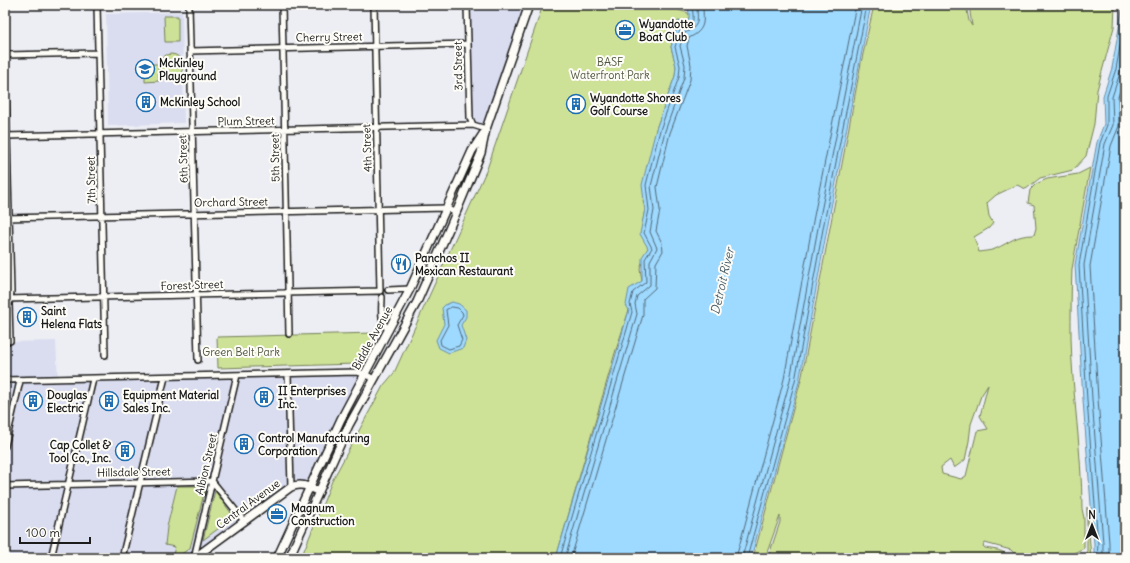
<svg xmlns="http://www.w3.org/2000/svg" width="1130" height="563" font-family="Delius,sans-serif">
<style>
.built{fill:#daddf0}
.green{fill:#cde297;stroke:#747f5a;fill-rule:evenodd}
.water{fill:#9ed9ff;stroke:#6a8da4}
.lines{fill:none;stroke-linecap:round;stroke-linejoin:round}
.shore{stroke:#506877;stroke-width:1}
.street-casing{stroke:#1c1c1c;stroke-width:8}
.secondary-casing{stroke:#1c1c1c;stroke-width:10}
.street{stroke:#fdfcf7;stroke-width:5}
.secondary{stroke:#fdfcf7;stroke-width:7}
.labels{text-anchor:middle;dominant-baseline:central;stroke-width:4;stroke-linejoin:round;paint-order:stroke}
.poi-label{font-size:11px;font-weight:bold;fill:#1c1c1c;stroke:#fdfcf7;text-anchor:start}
.street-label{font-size:11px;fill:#1c1c1c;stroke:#fdfcf7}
.park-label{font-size:11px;fill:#515741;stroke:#fdfcf7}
.water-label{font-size:12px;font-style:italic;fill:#4a5e6b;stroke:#fdfcf7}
</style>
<rect width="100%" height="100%" fill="#edeef4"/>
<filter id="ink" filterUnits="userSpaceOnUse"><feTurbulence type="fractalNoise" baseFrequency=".025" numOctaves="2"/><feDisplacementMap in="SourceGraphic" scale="8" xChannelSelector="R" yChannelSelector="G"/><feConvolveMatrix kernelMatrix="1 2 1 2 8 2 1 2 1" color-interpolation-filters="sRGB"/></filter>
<g filter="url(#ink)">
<path class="built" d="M467 5H529L486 129 470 121Z
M662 5H684L683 12Z
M182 12 184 123 108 126 106 14Z
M56 341 58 379 365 374 310 487 297 484 194 558H5V342Z"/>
<path class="green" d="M543 5H593L598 7 599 5H662L688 13 690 16 685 23 678 21 671 47 676 66 675 76 656 129 643 201 645 209 642 226 648 248 640 268 642 281 629 310 615 353 556 558H301L332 481 383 386 394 373 487 169Z
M874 5H966L969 21 972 26 969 5H1115L1114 27 1097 90 1094 124 1086 156 1073 170 1040 178 1026 189 1017 185 996 195 987 203 989 216 993 223 989 228 974 237 979 252C984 251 990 251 995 249 1011 242 1015 235 1034 235L1036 228 1034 205 1028 203 1030 190 1036 184 1047 179 1078 174 1090 168 1072 269C1071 292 1071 315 1071 337 1072 394 1082 451 1082 509L1084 518V548L1064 558H1019L1011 550 985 543 983 546 985 548C994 550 1004 549 1009 558H768L780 522V516L765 558H753L802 376 861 63ZM988 385 980 416 988 429 977 431 966 476 961 479 942 474 941 467 950 460 954 468 965 460 969 441 971 424 981 396Z
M164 16H178V42H165Z
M159 66a12 12 0 1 1 24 0a12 12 0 1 1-24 0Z
M145 64H158L159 81 145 82Z
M375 333C375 348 368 356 356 364L218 368 217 337Z
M177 486H206L190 548 176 558H172L175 547 165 545 167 527Z
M215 491 234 517 203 540Z
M1087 507 1091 558H1087Z"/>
<path class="water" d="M688 5H871L829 218 799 382 751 558H556L629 310 626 305 629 289 642 281V257L648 248 640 234 645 209 642 185 656 129 675 76 676 66 671 47 679 21 685 23C692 18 688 13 688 5Z
M1123 5H1125V558H1094V544L1083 400 1075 265 1097 142 1104 124 1103 96 1112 68Z
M452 302 459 304 466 310V317L461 325 466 340 463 348 449 353 439 348 436 340 444 324 442 308 445 305Z"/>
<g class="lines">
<path class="shore" d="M452 307 458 308 462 312 463 315 457 325 462 340 459 346 449 349 441 345 440 340 448 325 446 310Z
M560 558 632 312 630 304 633 292 646 282 645 259 652 248 644 233 649 210 646 185 660 130 679 77 680 66 675 47 681 28C697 25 693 18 692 5
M565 558 637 314 635 304 637 296 650 285V261L657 248 650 232 654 210 651 186 665 131 684 78 685 65 680 46 684 33C701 27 697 19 697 5
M571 558 643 315V299L655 288 656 263 663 251 662 243 656 231 660 210 657 187 670 133 690 80 691 65 687 46 689 38C707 29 703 21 703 5
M736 558 784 379 814 216 856 5
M742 558 790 380 820 217 862 5
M747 558 795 381 825 218 867 5
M1097 558 1098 544 1087 400 1079 265 1100 143 1107 125V96L1116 69 1125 18
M1103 558V543L1092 399 1084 265 1105 144 1113 125 1112 97 1121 70 1125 46
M1109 558V543L1098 399 1090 266 1111 146 1119 126 1118 97 1125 75"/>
<g class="street-casing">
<path id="street" d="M97 5 105 355
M189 5 198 360
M282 5 289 334
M467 5 470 118 473 125
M190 51 468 44
M5 55 98 53
M5 58 11 292 9 304 10 341
M5 136 473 125 486 129
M5 218 446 208 456 213
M388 290 410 289
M382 297C382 309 379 322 389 330
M5 299 380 291 374 5
M288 374 291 487
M5 380 357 372 365 374 374 379
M5 446 20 381
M5 486 212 481 244 521
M51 558 93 379
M122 558 165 377
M194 558 237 375"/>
</g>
<g class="secondary-casing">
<path id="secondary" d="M194 558 291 487C302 482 309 487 319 492
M277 558 341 419 410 289 472 151 483 134
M289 558 349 425 417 302 456 213 481 153 486 129 529 5"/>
</g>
<use href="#street" class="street"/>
<use href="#secondary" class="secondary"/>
</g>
</g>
<defs>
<g id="office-ring" transform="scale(1)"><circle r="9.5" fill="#fdfcf7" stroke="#1f6fb2" stroke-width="1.5"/><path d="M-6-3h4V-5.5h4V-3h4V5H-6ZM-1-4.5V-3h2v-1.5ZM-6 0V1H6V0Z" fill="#1f6fb2"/></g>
<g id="school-ring" transform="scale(1)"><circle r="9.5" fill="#fdfcf7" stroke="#1f6fb2" stroke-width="1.5"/><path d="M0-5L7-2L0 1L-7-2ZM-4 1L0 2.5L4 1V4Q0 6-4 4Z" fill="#1f6fb2"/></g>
<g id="building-ring" transform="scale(1)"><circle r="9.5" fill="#fdfcf7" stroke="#1f6fb2" stroke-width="1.5"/><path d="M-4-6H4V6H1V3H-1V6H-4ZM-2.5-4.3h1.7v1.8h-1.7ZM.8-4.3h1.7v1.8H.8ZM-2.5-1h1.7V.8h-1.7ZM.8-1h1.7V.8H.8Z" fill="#1f6fb2"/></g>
<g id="restaurant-ring" transform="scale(1)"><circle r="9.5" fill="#fdfcf7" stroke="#1f6fb2" stroke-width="1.5"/><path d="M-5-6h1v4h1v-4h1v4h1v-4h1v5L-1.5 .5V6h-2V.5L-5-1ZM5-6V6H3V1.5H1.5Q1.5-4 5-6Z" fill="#1f6fb2"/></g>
</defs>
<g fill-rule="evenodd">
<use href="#office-ring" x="625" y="30"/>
<use href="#school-ring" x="145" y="69"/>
<use href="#building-ring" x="146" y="102"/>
<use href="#building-ring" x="576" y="104"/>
<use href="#restaurant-ring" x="401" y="264"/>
<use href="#building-ring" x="27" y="317"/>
<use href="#building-ring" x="264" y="397"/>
<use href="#building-ring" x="33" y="401"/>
<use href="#building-ring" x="109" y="401"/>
<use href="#building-ring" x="244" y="444"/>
<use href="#building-ring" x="125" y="451"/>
<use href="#office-ring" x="277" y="514"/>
</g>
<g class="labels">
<g class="poi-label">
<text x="639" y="24">Wyandotte<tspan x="639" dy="13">Boat Club</tspan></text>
<text x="159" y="63">McKinley<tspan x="159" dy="13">Playground</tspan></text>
<text x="590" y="98">Wyandotte Shores<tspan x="590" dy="13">Golf Course</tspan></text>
<text x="160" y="102">McKinley School</text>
<text x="415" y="258">Panchos II<tspan x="415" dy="13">Mexican Restaurant</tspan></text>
<text x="41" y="311">Saint<tspan x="41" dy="13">Helena Flats</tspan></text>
<text x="278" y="391">II Enterprises<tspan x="278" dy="13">Inc.</tspan></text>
<text x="47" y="395">Douglas<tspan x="47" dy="13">Electric</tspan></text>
<text x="123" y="395">Equipment Material<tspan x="123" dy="13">Sales Inc.</tspan></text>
<text x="258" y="438">Control Manufacturing<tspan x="258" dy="13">Corporation</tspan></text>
<text x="111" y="445" text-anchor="end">Cap Collet &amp;<tspan x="111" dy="13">Tool Co., Inc.</tspan></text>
<text x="291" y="508">Magnum<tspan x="291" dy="13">Construction</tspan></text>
</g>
<g class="street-label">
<text transform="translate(329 37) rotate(-1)">Cherry Street</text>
<text transform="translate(458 66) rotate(-91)">3rd Street</text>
<text transform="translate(246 121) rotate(-1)">Plum Street</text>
<text transform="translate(367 148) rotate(-92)">4th Street</text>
<text transform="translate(275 158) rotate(-91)">5th Street</text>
<text transform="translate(183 159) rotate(-92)">6th Street</text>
<text transform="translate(91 180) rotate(-91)">7th Street</text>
<text transform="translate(231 202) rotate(-1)">Orchard Street</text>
<text transform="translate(192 285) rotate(-2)">Forest Street</text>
<text transform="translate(372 338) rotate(-61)">Biddle Avenue</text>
<text transform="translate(206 464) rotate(-77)">Albion Street</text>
<text transform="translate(134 472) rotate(-1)">Hillsdale Street</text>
<text transform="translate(248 504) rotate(-36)">Central Avenue</text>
</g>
<g class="park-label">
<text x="610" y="62">BASF<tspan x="610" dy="13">Waterfront Park</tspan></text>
<text x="241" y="352">Green Belt Park</text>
</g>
<g class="water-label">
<text transform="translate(722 281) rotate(-77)">Detroit River</text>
</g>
</g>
<rect width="1130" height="563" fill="none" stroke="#fdfcf7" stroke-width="20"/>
<rect x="10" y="10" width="1110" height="543" fill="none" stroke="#1c1c1c" stroke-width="1.5" filter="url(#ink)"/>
<g transform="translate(1092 525)" stroke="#fdfcf7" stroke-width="3" paint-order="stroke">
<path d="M0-3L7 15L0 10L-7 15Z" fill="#1c1c1c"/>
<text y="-6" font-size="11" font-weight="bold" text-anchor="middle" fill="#1c1c1c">N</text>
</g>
<path d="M20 537v6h70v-6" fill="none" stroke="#1c1c1c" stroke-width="2"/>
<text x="26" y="537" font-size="12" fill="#1c1c1c" stroke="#fdfcf7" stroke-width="3" paint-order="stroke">100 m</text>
</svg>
